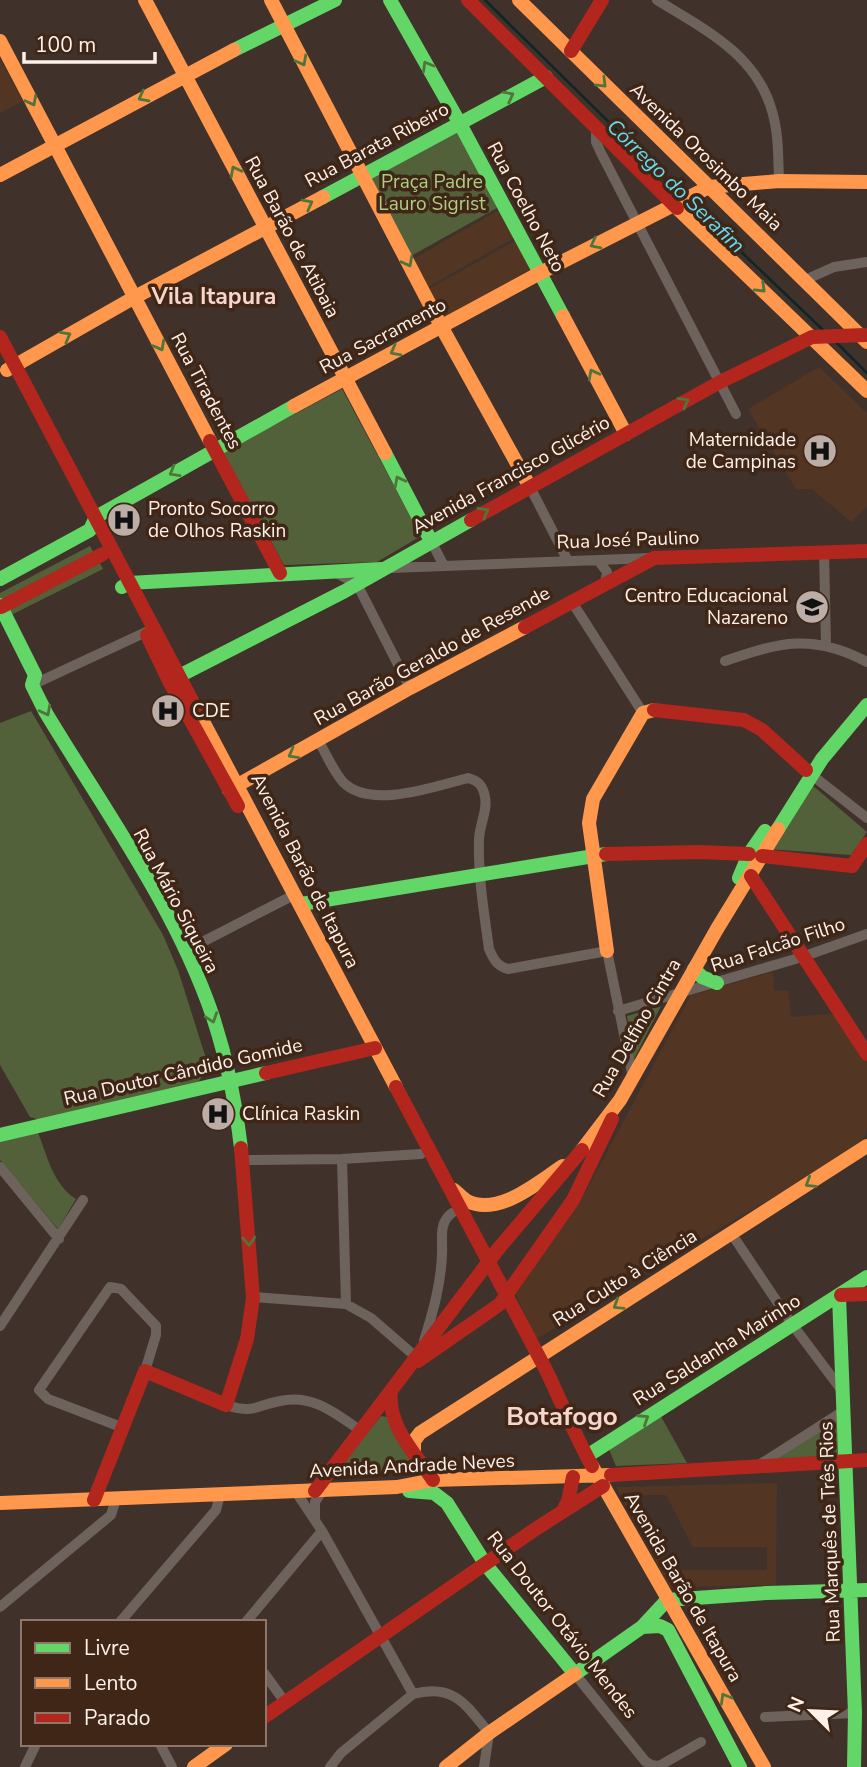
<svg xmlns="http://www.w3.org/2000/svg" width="867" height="1767" font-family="'Nunito Sans',sans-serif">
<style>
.built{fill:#533523;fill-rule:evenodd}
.green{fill:#52613a}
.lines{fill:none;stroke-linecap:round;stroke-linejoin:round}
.stream{stroke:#0f2528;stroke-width:2.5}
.street{stroke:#6e635c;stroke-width:10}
.fast{stroke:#63d668;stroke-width:14}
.slow{stroke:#ff974d;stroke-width:14}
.jam{stroke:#b3261e;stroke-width:14}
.oneway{stroke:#4f753b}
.labels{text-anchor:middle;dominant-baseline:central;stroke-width:7;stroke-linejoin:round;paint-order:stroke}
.street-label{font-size:19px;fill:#fff1e9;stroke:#3f2616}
.park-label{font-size:19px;fill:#accf80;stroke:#3f2616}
.poi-label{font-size:19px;fill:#fff1e9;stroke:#3f2616;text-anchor:start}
.water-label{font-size:21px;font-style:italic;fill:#63dbf1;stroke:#3f2616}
.quarter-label{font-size:23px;font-weight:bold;fill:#f7d6cb;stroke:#3f2616}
.district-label{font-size:26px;font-weight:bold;fill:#f7d6cb;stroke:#3f2616}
</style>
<rect width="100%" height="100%" fill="#40322a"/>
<path class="built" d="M0 59 23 101 0 113Z
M499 210 514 238 428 287 413 259Z
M515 241 531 269 445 318 429 289Z
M819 367 867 413V506L851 522 812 489H796L748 409Z
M773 972 774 991 788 990 791 1017 838 1013 867 1058V1130L860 1147 684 1249 535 1340 516 1294 585 1193 691 995Z
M777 1483 776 1585 670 1587 616 1487ZM635 1495H666L693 1547H767V1570H673Z"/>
<path class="green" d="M456 128 497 208 411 256 369 177Z
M342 389 421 536 377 562 284 565 223 452Z
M90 546 103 569 9 616 0 599V593Z
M31 711 163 935 178 970 209 1068 198 1082 48 1122 30 1117 0 1065V723Z
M812 785 867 832 851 855 768 849Z
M661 1006 634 1059 627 1016Z
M37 1130C47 1155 53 1185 76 1199L58 1229 0 1160V1138Z
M659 1413 687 1463 616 1466 608 1447Z
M381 1416 387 1417 418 1470 345 1474 341 1472 340 1467Z
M842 1416V1456L778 1459Z"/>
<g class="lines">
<path class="stream" d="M485 0 683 195
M690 203 822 329
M837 343 867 373"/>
<path class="street" d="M657 0C704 29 756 54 772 111 779 134 778 158 779 181
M596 127V142L601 153 736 414
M805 280 834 267 867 262
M530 487 568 561
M431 541 444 566
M824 551 826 645
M598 560 607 572 605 584
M391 568 650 558
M335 572 357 584 410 688
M572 602 643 713
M725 661C780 642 813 633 867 662
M32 685 146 632
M318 740C326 753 333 771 343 782 370 810 436 786 468 778 479 781 483 786 485 797 488 810 479 826 479 840 478 877 484 912 489 949 494 960 497 966 508 969L607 951 633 1078
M808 772 867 818
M185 951 288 898
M618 1011 802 957 867 934
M342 1159 346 1304
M244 1160 342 1159 421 1154
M0 1167 59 1239
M731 1233 792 1324 843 1392
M253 1297 346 1304 371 1318 416 1357
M0 1326 83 1200
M424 1341C433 1312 441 1284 442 1254 443 1239 438 1223 452 1213
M226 1405C255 1414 253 1406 280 1401 313 1394 335 1413 361 1431
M121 1427 48 1399 39 1390 110 1287 121 1289 156 1326V1335L145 1371
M759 1465 845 1410
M296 1492 322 1531 413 1694
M315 1520V1502L322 1491
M0 1607 111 1515 116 1499
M120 1622 216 1510 220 1495
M246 1622 322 1531
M264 1673 285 1702
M575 1674 645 1761 651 1765 659 1766 701 1742
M765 1717 855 1713
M160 1744 172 1767
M25 1767 36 1744
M330 1767 341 1753 413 1694C454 1683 466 1705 489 1733L484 1767"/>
<path class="fast" d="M390 0 459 122 563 316
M234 50 335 0
M323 197 546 77
M385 453 431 541
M0 579 90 530 96 517 294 406
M122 587 129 583 381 569
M0 605 35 675 32 685 46 713C105 811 176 908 213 1017 227 1060 236 1104 241 1148
M181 675 345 591 471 520
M778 829 822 759 867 705
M739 878 749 854 765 831
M301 904 606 854
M694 969 702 977 717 983
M0 1135 266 1073
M839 1296 855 1713 854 1767
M587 1456 867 1277
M409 1491 434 1493 447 1503 486 1565 575 1674 642 1627 667 1600 767 1593 867 1590
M642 1627 660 1626 668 1630 740 1767"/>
<path class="slow" d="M145 0 385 453
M271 0 441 326 530 487
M519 0 867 342
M0 41 210 441
M0 175 234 50
M677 208 867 391
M563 316 626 434
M7 370 135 297 323 197
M294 406 540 273 709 187 779 181 867 182
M197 710 396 1087
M229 790 410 688 525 627
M607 951 589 823 593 799 643 713 654 710
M582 1150 620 1100 717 929 778 829
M454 1190C458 1193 462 1198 467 1201 499 1217 538 1182 563 1166
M414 1450V1441L420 1433 867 1146
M592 1466 764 1767
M0 1503 397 1487 433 1480 611 1475
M194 1767 226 1744
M446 1767 489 1733 575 1674"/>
<path class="jam" d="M468 0 677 208
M571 51 602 0
M0 337 197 710
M812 337 865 335
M210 441 280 573
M471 520 720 382 812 337
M1 607 103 554
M525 627 654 558 867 551
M147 635 169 681 238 806
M654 710 744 720 762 730 806 770
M606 854 699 852 749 854
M762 856 852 866 867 844
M751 876 867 1054
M266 1073 375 1048
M396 1087 547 1372C562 1404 575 1435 592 1466
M841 1295 867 1294
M418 1361 500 1304 573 1200 612 1119
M391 1391C387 1426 415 1453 433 1480
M611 1475 867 1460
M315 1491 499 1248 582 1150
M94 1500 145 1371 226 1405 247 1339 253 1298 241 1148
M563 1511 568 1501 573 1477
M264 1717 534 1530 603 1486"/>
</g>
<defs><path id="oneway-chevron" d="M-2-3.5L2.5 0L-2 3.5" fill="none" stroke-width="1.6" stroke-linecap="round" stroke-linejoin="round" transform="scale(1.75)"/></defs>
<g class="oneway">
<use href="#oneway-chevron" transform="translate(302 61) rotate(62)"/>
<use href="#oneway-chevron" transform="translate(427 66) rotate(-120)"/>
<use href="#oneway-chevron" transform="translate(602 83) rotate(45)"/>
<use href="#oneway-chevron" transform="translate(509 96) rotate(-28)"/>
<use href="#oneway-chevron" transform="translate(143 97) rotate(152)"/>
<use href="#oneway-chevron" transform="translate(32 101) rotate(62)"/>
<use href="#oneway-chevron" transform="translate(235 171) rotate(-118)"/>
<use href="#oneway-chevron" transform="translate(308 204) rotate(-28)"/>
<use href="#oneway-chevron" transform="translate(595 244) rotate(153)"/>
<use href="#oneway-chevron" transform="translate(408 262) rotate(62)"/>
<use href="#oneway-chevron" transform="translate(761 288) rotate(44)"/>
<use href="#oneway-chevron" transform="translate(66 336) rotate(-29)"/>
<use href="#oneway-chevron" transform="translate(160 346) rotate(62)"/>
<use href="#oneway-chevron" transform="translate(395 351) rotate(152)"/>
<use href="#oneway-chevron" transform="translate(593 374) rotate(-118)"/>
<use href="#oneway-chevron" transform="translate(684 402) rotate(-29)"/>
<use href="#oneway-chevron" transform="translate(174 472) rotate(150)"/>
<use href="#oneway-chevron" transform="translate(399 481) rotate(-118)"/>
<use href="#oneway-chevron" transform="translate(484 512) rotate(-29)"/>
<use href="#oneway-chevron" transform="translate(46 711) rotate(62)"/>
<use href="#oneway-chevron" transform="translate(293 754) rotate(151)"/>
<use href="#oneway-chevron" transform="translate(212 1018) rotate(71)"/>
<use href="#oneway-chevron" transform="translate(810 1183) rotate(148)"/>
<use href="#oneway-chevron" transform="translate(249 1241) rotate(86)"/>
<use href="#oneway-chevron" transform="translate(618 1305) rotate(148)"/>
<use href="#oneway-chevron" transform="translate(644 1419) rotate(-33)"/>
<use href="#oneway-chevron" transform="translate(725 1698) rotate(-120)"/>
</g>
<defs>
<g id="hospital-disc" transform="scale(1.75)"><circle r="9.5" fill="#bcaea6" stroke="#3f2616"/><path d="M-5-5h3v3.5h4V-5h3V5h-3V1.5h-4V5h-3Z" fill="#111"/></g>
<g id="university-disc" transform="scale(1.75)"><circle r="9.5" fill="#bcaea6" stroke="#3f2616"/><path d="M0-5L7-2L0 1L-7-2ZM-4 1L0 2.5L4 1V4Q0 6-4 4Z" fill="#111"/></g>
</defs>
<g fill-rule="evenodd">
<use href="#hospital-disc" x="820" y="451"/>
<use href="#hospital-disc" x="124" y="520"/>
<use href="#university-disc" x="812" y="607"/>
<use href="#hospital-disc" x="168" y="711"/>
<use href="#hospital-disc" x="218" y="1114"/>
</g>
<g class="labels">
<g class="street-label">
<text transform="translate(377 145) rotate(-28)">Rua Barata Ribeiro</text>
<text transform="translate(706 157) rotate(44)">Avenida Orosimbo Maia</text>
<text transform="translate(526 207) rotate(62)">Rua Coelho Neto</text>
<text transform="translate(292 237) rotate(62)">Rua Barão de Atibaia</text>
<text transform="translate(383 336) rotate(-28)">Rua Sacramento</text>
<text transform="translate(206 391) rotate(62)">Rua Tiradentes</text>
<text transform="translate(511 475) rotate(-29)">Avenida Francisco Glicério</text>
<text transform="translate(628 540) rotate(-2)">Rua José Paulino</text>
<text transform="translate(432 656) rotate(-29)">Rua Barão Geraldo de Resende</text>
<text transform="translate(305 871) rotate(63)">Avenida Barão de Itapura</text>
<text transform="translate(176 901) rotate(62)">Rua Mário Siqueira</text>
<text transform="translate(778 945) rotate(-18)">Rua Falcão Filho</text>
<text transform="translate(637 1028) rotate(-60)">Rua Delfino Cintra</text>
<text transform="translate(183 1072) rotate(-13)">Rua Doutor Cândido Gomide</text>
<text transform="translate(625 1278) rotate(-32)">Rua Culto à Ciência</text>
<text transform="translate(717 1350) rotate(-32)">Rua Saldanha Marinho</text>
<text transform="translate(412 1466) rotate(-3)">Avenida Andrade Neves</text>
<text transform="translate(830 1532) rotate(-92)">Rua Marquês de Três Rios</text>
<text transform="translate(683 1587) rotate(60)">Avenida Barão de Itapura</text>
<text transform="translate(562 1625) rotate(52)">Rua Doutor Otávio Mendes</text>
</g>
<g class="park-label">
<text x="432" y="182">Praça Padre<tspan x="432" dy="22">Lauro Sigrist</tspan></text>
</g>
<g class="poi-label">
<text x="796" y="440" text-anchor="end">Maternidade<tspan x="796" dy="22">de Campinas</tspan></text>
<text x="148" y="509">Pronto Socorro<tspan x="148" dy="22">de Olhos Raskin</tspan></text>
<text x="788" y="596" text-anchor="end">Centro Educacional<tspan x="788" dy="22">Nazareno</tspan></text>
<text x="192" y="711">CDE</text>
<text x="242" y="1114">Clínica Raskin</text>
</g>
<g class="water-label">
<text transform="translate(676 186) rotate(44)">Córrego do Serafim</text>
</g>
<g class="quarter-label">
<text x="214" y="296">Vila Itapura</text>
</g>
<g class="district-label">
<text x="562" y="1416">Botafogo</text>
</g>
</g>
<rect x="21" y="1620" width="245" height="126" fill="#3f2616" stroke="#8c776a" stroke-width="2"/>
<rect x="35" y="1643" width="35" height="10" fill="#63d668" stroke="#8c776a" stroke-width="2"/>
<text x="84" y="1655" font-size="21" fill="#fff1e9">Livre</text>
<rect x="35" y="1678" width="35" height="10" fill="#ff974d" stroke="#8c776a" stroke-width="2"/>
<text x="84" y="1690" font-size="21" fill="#fff1e9">Lento</text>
<rect x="35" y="1713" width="35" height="10" fill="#b3261e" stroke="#8c776a" stroke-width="2"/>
<text x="84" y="1725" font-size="21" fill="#fff1e9">Parado</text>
<g transform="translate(811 1711) rotate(294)" stroke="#3f2616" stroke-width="5" paint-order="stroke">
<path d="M0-5L12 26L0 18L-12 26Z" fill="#fff1e9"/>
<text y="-10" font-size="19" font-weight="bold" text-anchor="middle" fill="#fff1e9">N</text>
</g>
<path d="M24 52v10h131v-10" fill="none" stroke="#fff1e9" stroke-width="3.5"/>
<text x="35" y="52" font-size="21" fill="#fff1e9" stroke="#3f2616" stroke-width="5" paint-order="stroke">100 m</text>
</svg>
